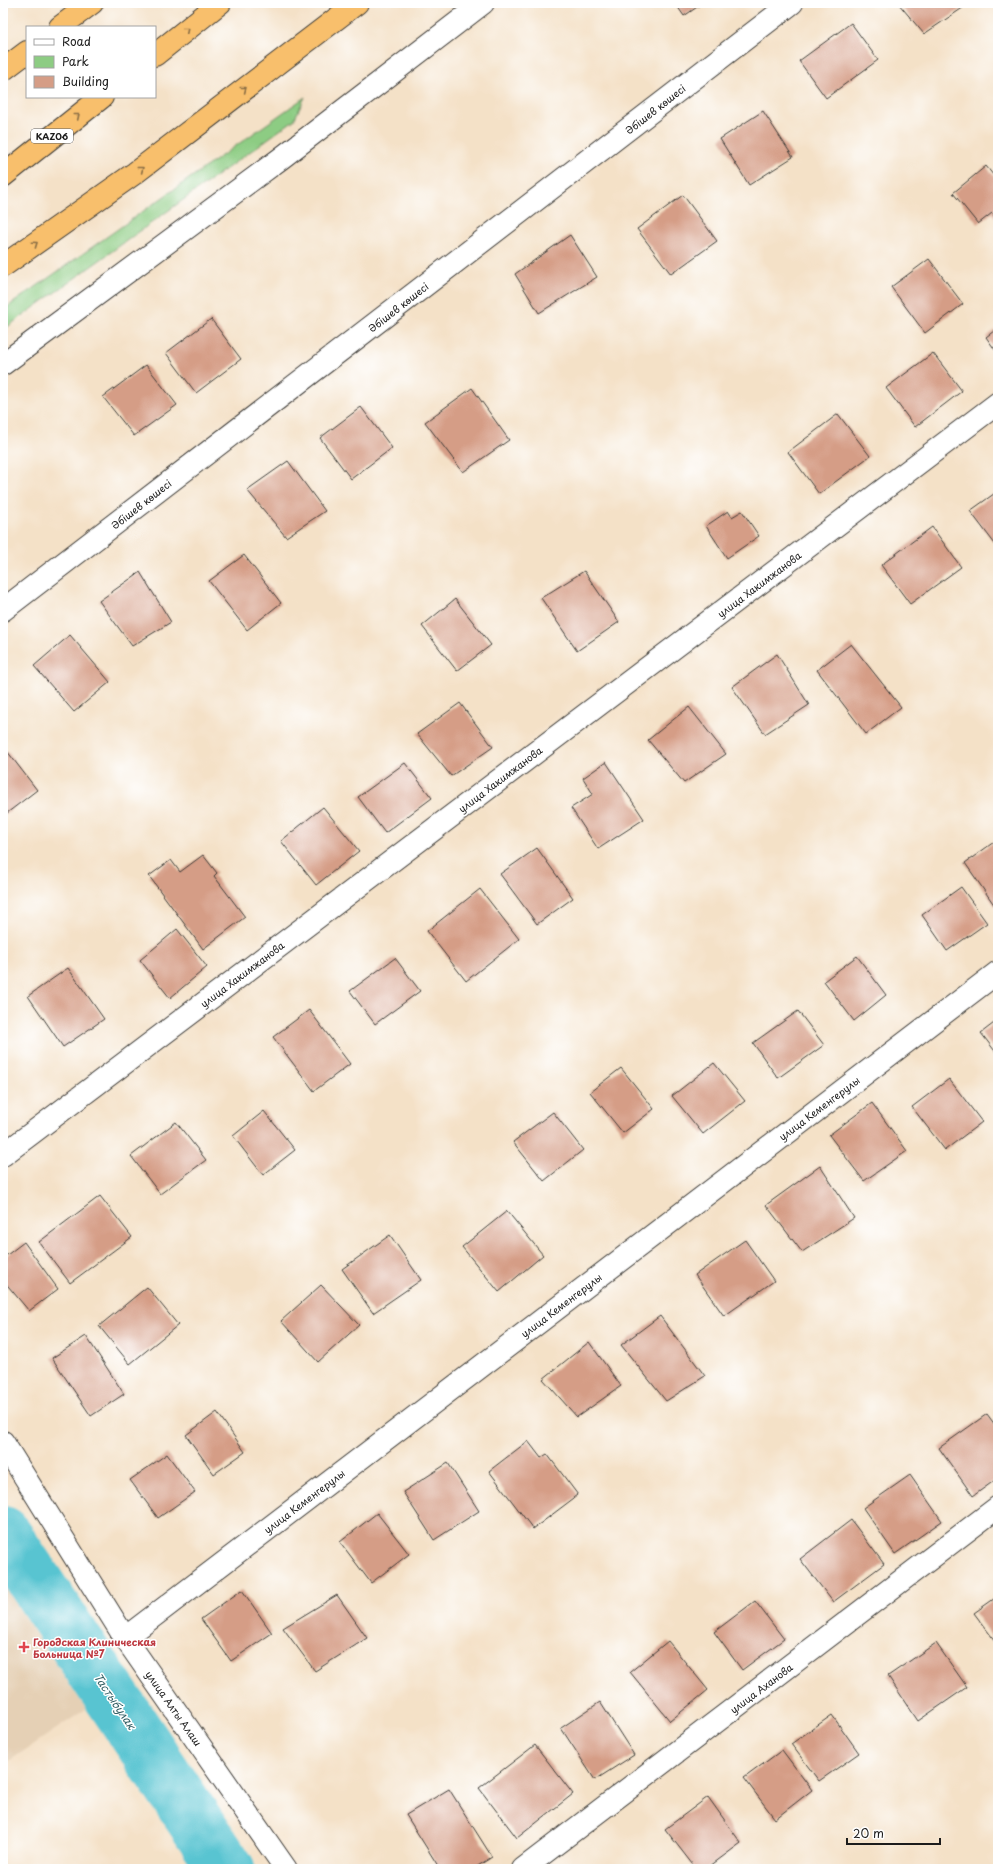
<svg xmlns="http://www.w3.org/2000/svg" width="1001" height="1872" font-family="'Playpen Sans',sans-serif">
<style>
.built{fill:#e5d0b5}
.green{fill:#8dcc83;stroke:#547450}
.lines{fill:none;stroke-linecap:round;stroke-linejoin:round}
.river{stroke:#58c4d1;stroke-width:56}
.building{fill:#d59d86}
.minor-casing{stroke:#3c3a36;stroke-width:24}
.highway-casing{stroke:#3c3a36;stroke-width:24}
.minor{stroke:#fff;stroke-width:22}
.highway{stroke:#f8bf6c;stroke-width:22}
.oneway{stroke:#8a6e44}
.health-dot{fill:#e0444e;stroke:#fff;stroke-width:1.5}
.labels{text-anchor:middle;dominant-baseline:central;stroke-width:3;stroke-linejoin:round;paint-order:stroke}
.shield{fill:#fff;stroke:#606060;stroke-width:1}
.shield-label{font-size:9px;font-weight:bold;fill:#1c1c1c}
.street-label{font-size:10px;fill:#1c1c1c;stroke:#fff}
.health-label{font-size:10px;font-weight:bold;fill:#be3a42;stroke:#fff;text-anchor:start}
.water-label{font-size:11px;font-style:italic;fill:#345f64;stroke:#fff}
</style>
<rect width="100%" height="100%" fill="#fff"/>
<filter id="ink" filterUnits="userSpaceOnUse"><feTurbulence type="fractalNoise" baseFrequency=".025" numOctaves="2"/><feDisplacementMap in="SourceGraphic" scale="8" xChannelSelector="R" yChannelSelector="G"/><feConvolveMatrix kernelMatrix="1 2 1 2 8 2 1 2 1" color-interpolation-filters="sRGB"/></filter>
<filter id="wash" filterUnits="userSpaceOnUse"><feTurbulence type="fractalNoise" baseFrequency=".012" numOctaves="4" result="noise"/><feDisplacementMap in="SourceGraphic" scale="16" xChannelSelector="R" yChannelSelector="G"/><feGaussianBlur stdDeviation="0.9" result="paint"/><feColorMatrix in="noise" values="0 0 0 0 0 0 0 0 0 0 0 0 0 0 0 0 0 1.4 0 .05"/><feComposite in="paint" operator="in"/></filter>
<g filter="url(#wash)">
<rect width="100%" height="100%" fill="#f4e1c7"/>
<path class="built" d="M3 1585 86 1709 3 1765Z"/>
<path class="green" d="M305 97 294 120 3 330V310Z"/>
<g class="lines">
<path class="river" d="M3 1534 227 1869"/>
</g>
<g id="blocks">
<path class="building" d="M675 3H703L684 16Z
M898 3H970L924 34Z
M851 23 878 60 826 98 799 61Z
M763 111 793 157 749 185 720 139Z
M986 166 998 181V214L995 217 992 213 978 224 953 193Z
M683 195 717 241 671 274 637 229Z
M570 235 597 277 539 313 515 274Z
M929 259 963 304 925 333 891 287Z
M211 319 241 359 196 393 166 353Z
M998 328V354L986 337Z
M933 353 962 391 915 427 886 388Z
M146 365 177 405 134 436 103 397Z
M472 388 509 440 463 472 425 422Z
M361 407 392 448 351 479 320 438Z
M838 414 870 456 819 494 788 452Z
M288 461 325 511 286 537 247 490Z
M998 491V548L970 511Z
M728 511 732 517 742 511 759 536 727 558 706 526Z
M932 527 961 567 910 604 881 565Z
M244 555 281 603 247 630 209 581Z
M584 571 619 622 577 651 541 598Z
M140 572 171 622 132 646 99 601Z
M455 599 491 645 457 671 422 626Z
M70 635 110 682 74 712 34 666Z
M851 644 901 707 866 734 817 670Z
M777 654 809 705 765 734 732 687Z
M460 703 493 747 451 776 417 734Z
M689 707 726 754 684 783 648 740Z
M7 751 37 790 3 816V754Z
M606 762 644 819 598 849 571 808 593 794 583 778Z
M405 763 432 798 385 833 358 797Z
M323 807 359 851 316 885 281 841Z
M998 839V904L995 906 965 863Z
M537 848 573 898 537 924 500 874Z
M203 855 217 873 214 876 245 917 203 949 149 876 171 860 180 872Z
M961 887 987 923 947 951 922 915Z
M480 889 519 939 466 981 427 931Z
M177 929 207 967 170 998 140 960Z
M857 956 886 995 854 1021 824 981Z
M395 958 420 991 375 1024 350 991Z
M68 968 104 1019 63 1047 28 996Z
M309 1010 350 1064 314 1091 273 1037Z
M798 1011 824 1045 778 1078 753 1043Z
M998 1020V1055L981 1033Z
M714 1063 745 1101 703 1134 672 1096Z
M621 1068 654 1109 623 1133 590 1092Z
M949 1079 982 1122 945 1150 912 1107Z
M872 1103 907 1151 864 1181 829 1135Z
M264 1111 295 1150 263 1175 233 1136Z
M553 1112 583 1150 544 1181 513 1142Z
M176 1122 206 1160 160 1194 131 1156Z
M820 1166 854 1218 802 1252 766 1205Z
M100 1196 132 1237 70 1283 39 1242Z
M507 1211 543 1255 499 1292 462 1247Z
M390 1235 421 1280 373 1313 342 1269Z
M745 1240 774 1281 724 1316 695 1275Z
M24 1242 58 1289 29 1311 3 1280V1258Z
M321 1285 359 1325 318 1362 281 1321Z
M147 1287 178 1325 130 1364 99 1326Z
M660 1316 705 1376 666 1401 621 1345Z
M86 1336 124 1394 91 1416 52 1358Z
M589 1342 621 1386 577 1417 543 1379Z
M217 1412 245 1452 214 1474 186 1435Z
M987 1414 998 1429V1478L973 1496 939 1448Z
M528 1441 541 1458 547 1454 578 1495 533 1529 489 1471Z
M167 1454 195 1492 158 1518 130 1480Z
M448 1463 479 1511 434 1540 403 1492Z
M910 1475 942 1521 895 1554 863 1508Z
M377 1513 409 1554 371 1583 340 1542Z
M851 1520 884 1564 833 1602 800 1559Z
M242 1590 272 1633 231 1661 201 1619Z
M337 1595 367 1638 315 1671 283 1628Z
M998 1596V1645L974 1613Z
M755 1601 784 1639 742 1670 714 1632Z
M668 1641 708 1690 670 1721 630 1672Z
M936 1643 967 1687 918 1721 888 1676Z
M600 1702 634 1755 595 1780 561 1728Z
M832 1715 859 1753 819 1781 791 1744Z
M535 1745 573 1794 517 1838 479 1788Z
M782 1750 812 1790 775 1819 744 1778Z
M449 1789 492 1857 473 1869H440L406 1815Z
M708 1797 741 1843 706 1869H696L665 1829Z"/>
</g>
</g>
<g filter="url(#ink)">
<use href="#blocks" fill-opacity="0" stroke="#3c3a36" stroke-width="1"/>
<g class="lines">
<g class="minor-casing">
<path id="minor" d="M3 364 280 159 483 3
M3 610 792 3
M3 1155 998 403
M3 1442 125 1638 286 1869
M125 1638 998 972
M523 1869 998 1507"/>
</g>
<g class="highway-casing">
<path id="highway" d="M60 27 92 3
M155 55 220 3
M3 70 27 52
M3 176 102 97
M3 266 135 173 357 3"/>
</g>
<use href="#minor" class="minor"/>
<use href="#highway" class="highway"/>
</g>
<defs><path id="oneway-chevron" d="M-2-3.5L2.5 0L-2 3.5" fill="none" stroke-width="1.6" stroke-linecap="round" stroke-linejoin="round"/></defs>
<g class="oneway">
<use href="#oneway-chevron" transform="translate(186 30) rotate(-39)"/>
<use href="#oneway-chevron" transform="translate(244 89) rotate(-38)"/>
<use href="#oneway-chevron" transform="translate(77 116) rotate(-39)"/>
<use href="#oneway-chevron" transform="translate(141 169) rotate(-38)"/>
<use href="#oneway-chevron" transform="translate(35 244) rotate(-35)"/>
</g>
</g>
<path class="health-dot" d="M22 1641h4v4h4v4h-4v4h-4v-4h-4v-4h4z"/>
<g class="labels">
<rect class="shield" x="31" y="129" width="42" height="14" rx="3"/>
<g class="shield-label">
<text x="52" y="136">KАZ06</text>
</g>
<g class="street-label">
<text transform="translate(655 109) rotate(-38)">Әбішев көшесі</text>
<text transform="translate(398 307) rotate(-38)">Әбішев көшесі</text>
<text transform="translate(141 504) rotate(-38)">Әбішев көшесі</text>
<text transform="translate(759 584) rotate(-37)">улица Хакимжанова</text>
<text transform="translate(500 779) rotate(-37)">улица Хакимжанова</text>
<text transform="translate(242 974) rotate(-37)">улица Хакимжанова</text>
<text transform="translate(819 1108) rotate(-37)">улица Кеменгерулы</text>
<text transform="translate(561 1305) rotate(-37)">улица Кеменгерулы</text>
<text transform="translate(304 1501) rotate(-37)">улица Кеменгерулы</text>
<text transform="translate(761 1688) rotate(-37)">улица Аханова</text>
<text transform="translate(174 1708) rotate(55)">улица Алты Алаш</text>
</g>
<g class="health-label">
<text x="33" y="1641">Городская Клиническая<tspan x="33" dy="12">Больница №7</tspan></text>
</g>
<g class="water-label">
<text transform="translate(115 1701) rotate(56)">Тастыбулак</text>
</g>
</g>
<rect width="1001" height="1872" fill="none" stroke="#fff" stroke-width="16"/>
<rect x="26" y="26" width="130" height="72" fill="#ffffff" stroke="#a4a4a4"/>
<rect x="34" y="39" width="20" height="6" fill="#ffffff" stroke="#a4a4a4"/>
<text x="62" y="46" font-size="12" fill="#1c1c1c">Road</text>
<rect x="34" y="56" width="20" height="12" fill="#8dcc83" stroke="#a4a4a4"/>
<text x="62" y="66" font-size="12" fill="#1c1c1c">Park</text>
<rect x="34" y="76" width="20" height="12" fill="#d59d86" stroke="#a4a4a4"/>
<text x="62" y="86" font-size="12" fill="#1c1c1c">Building</text>
<path d="M847 1838v6h93v-6" fill="none" stroke="#1c1c1c" stroke-width="2"/>
<text x="853" y="1838" font-size="12" fill="#1c1c1c" stroke="#ffffff" stroke-width="3" paint-order="stroke">20 m</text>
</svg>
